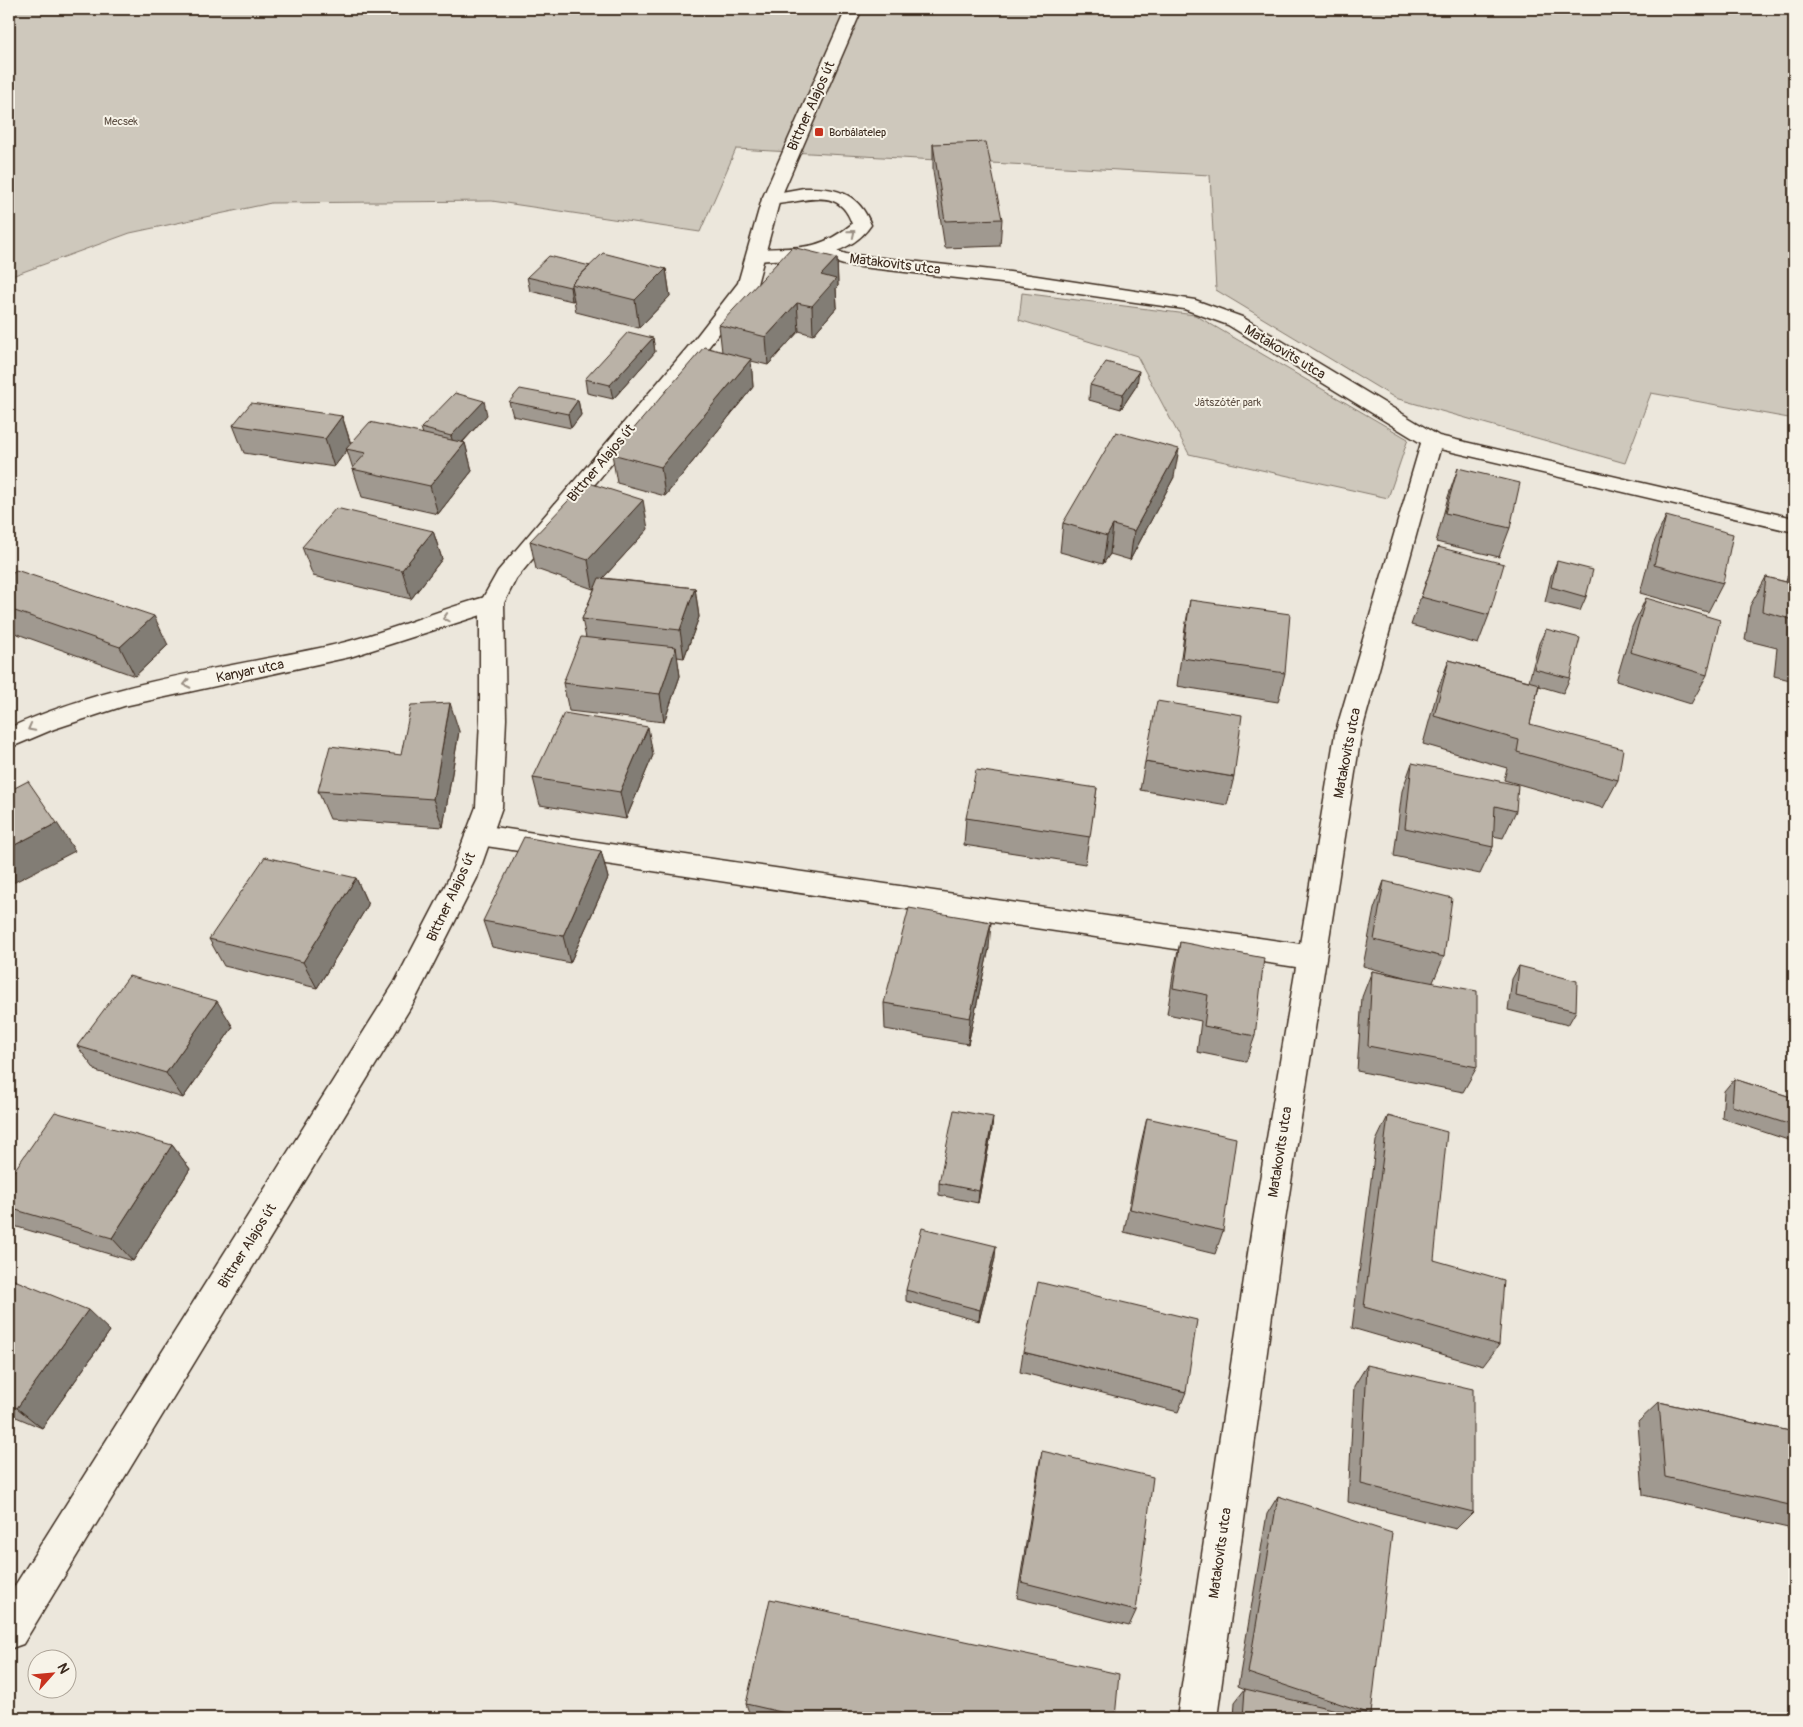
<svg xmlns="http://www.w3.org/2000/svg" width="1803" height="1727" font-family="Pangolin,sans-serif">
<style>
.green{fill:#cec8bc;stroke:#84796d}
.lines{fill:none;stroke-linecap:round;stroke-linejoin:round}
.lane-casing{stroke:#3b2a1e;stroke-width:3}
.street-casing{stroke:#3b2a1e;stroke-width:3}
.secondary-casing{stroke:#3b2a1e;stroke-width:3}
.lane{fill:#f7f3e8;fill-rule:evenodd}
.street{fill:#f7f3e8;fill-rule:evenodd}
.secondary{fill:#f7f3e8;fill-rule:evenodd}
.wall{fill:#a09990;stroke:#3b2a1e}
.shaded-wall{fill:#827d75;stroke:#3b2a1e}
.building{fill:#bab2a7;stroke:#3b2a1e}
.oneway{stroke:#998e83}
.poi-dot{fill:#c8321e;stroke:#f7f3e8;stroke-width:2}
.labels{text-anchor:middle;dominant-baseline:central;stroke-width:4;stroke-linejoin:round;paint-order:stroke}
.far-park-label{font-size:11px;fill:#605246;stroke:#f7f3e8}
.far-poi-label{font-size:11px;fill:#3b2a1e;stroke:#f7f3e8;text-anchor:start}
.street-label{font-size:14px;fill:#3b2a1e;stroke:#f7f3e8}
</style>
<rect width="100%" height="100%" fill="#ece7dc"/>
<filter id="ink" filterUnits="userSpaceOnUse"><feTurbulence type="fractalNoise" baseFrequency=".02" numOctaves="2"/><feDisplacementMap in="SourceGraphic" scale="10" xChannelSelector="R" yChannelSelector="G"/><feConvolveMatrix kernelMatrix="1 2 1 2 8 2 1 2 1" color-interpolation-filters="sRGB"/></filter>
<g filter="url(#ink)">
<path class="green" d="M9 9H1794V419L1651 393 1625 463 1395 398 1216 290 1210 175 736 149 700 232 492 201 271 203 130 233 9 277Z
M1022 293 1195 315 1408 439 1388 498 1189 454 1137 356 1019 320Z"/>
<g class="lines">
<g class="lane-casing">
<path id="lane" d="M804 188C836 187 859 193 871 225 846 262 795 258 756 261L749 259 747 255 749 251 756 249C798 247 818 252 852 224 837 178 792 210 765 203L762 199 765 195Z"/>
</g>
<g class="street-casing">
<path id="street" d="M819 245 846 254 1010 272 1195 300 1242 317 1439 436 1794 518V532L1440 449 1361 734 1284 1227 1217 1718H1177L1252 1227 1296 967 479 845 469 842 465 835 469 828 479 825 1300 944 1335 734 1421 443 1228 325 1184 309 1010 284 844 265 812 255 810 251 812 247Z
M492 595 500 597 504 603 500 609 350 657 124 706 54 729 9 748V728C110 682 221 669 329 646 384 634 437 610 492 595Z"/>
</g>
<g class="secondary-casing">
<path id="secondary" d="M846 9H862L780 199 757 284 707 349 516 579 504 603 506 719 502 807 477 878 415 1000 23 1644 9 1649V1595L395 982 449 878 476 807 480 719V603L498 571 693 341 738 283 762 199Z"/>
</g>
<use href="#lane" class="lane"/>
<use href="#street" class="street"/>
<use href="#secondary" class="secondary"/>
</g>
<path class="wall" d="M933 144 1002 219 1000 246 945 248 933 171Z
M837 258 838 286 836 288 837 307 813 335 799 331 768 365 751 361 753 387 665 496 617 483 612 454 722 352 719 325Z
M590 266 666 269 670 296 639 328 576 312 574 300 572 301 530 291 527 277Z
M653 338 655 352 613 399 587 393 585 379Z
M1090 385H1137L1121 409 1089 400Z
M578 400 581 415 571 428 513 416 509 402Z
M487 415 463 442 465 443 472 471 438 514 362 497 347 450 334 467 244 453 233 425 342 416 351 444 423 434 421 428Z
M1458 468 1510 528 1499 557 1436 542 1448 497Z
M1174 477 1130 560 1110 554 1103 564 1060 552 1063 523Z
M1666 516 1723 583 1708 612 1640 593 1653 545Z
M648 529 603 578 695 588 699 617 684 658 677 657 680 676 664 722 569 711 563 683 586 638 582 619 595 587 593 589 536 569 530 541Z
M433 531 442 559 411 599 313 576 302 547Z
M1438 547 1489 615 1478 644 1411 625Z
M1557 561 1586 597 1580 611 1545 602 1551 576Z
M1794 563V681L1774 676 1777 648 1745 640 1750 606 1766 577 1786 582 1787 577Z
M9 575 168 645 135 676 9 631Z
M1646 598 1707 675 1691 704 1616 681 1632 627Z
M1190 600 1285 673 1278 702 1177 686 1185 628Z
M1546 629 1570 678 1563 693 1539 686 1530 724 1618 780 1603 808 1504 780 1507 768 1423 744 1438 689 1449 660 1529 681 1539 643Z
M459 731 443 827 330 819 318 791Z
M653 755 626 819 540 805 533 778Z
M1145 762 1234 777 1227 805 1140 790Z
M1412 763 1516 811 1503 838 1493 836V847L1480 874 1394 856 1402 791Z
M1097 788 1085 864 964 845 966 818Z
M601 851 608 878 570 963 492 947 483 921Z
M356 878 368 905 317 988 224 966 209 939Z
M1384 881 1444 957 1433 982 1477 1067 1463 1092 1357 1071 1362 997 1372 971 1408 978 1363 966 1374 909Z
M1180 942 1255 1036 1246 1062 1197 1052 1201 1021 1167 1014 1174 969Z
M989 948 968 1044 885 1029 884 1003Z
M1519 966 1576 1011 1568 1025 1508 1010 1512 979Z
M233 1027 183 1098 96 1071 77 1046Z
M1734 1079 1794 1098V1142L1722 1118 1724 1091Z
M1388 1116 1434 1260 1499 1345 1483 1366 1352 1328 1376 1141Z
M1147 1118 1223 1231 1215 1254 1124 1232 1141 1143Z
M992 1129 978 1203 939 1195V1183Z
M172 1145 190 1169 133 1261 14 1226 9 1221V1178Z
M995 1258 979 1321 906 1301V1290Z
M9 1283 110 1331 42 1428 9 1414Z
M1023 1352 1186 1392 1178 1412 1020 1372Z
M1367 1365 1473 1512 1456 1529 1348 1502 1354 1386Z
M1659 1402 1794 1432V1524L1788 1528 1643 1495 1638 1422Z
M1042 1451 1136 1611 1129 1626 1017 1598 1038 1470Z
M1278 1496 1371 1714 1367 1717 1371 1718H1234L1235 1702 1245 1689 1238 1686 1267 1514Z
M746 1704 1115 1718H751Z"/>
<path class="shaded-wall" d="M837 258 838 286 836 288 837 307 813 335 812 306 821 275Z
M666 269 670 296 639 328 635 300Z
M571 286 574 300 572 301 570 287Z
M797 303 799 331 768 365 766 337Z
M653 338 655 352 613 399 610 385Z
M751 359 753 387 665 496 661 467Z
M1139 371 1137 385 1121 409 1123 394Z
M578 400 581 415 571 428 568 414Z
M484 401 487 415 455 450 451 436Z
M342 416 351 445 346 449 347 450 334 467 325 439Z
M465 443 472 471 438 514 430 486Z
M1179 449 1174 477 1130 560 1134 531Z
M643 500 648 529 593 589 588 560Z
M1113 525 1110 554 1103 564 1107 536Z
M433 531 442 559 411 599 402 570Z
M695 588 699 617 684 658 680 630Z
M154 616 168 645 135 676 120 647Z
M676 647 680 676 664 722 660 694Z
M450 703 459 731 443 827 433 799Z
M648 727 653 755 626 819 620 792Z
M57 823 75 851 9 885V848Z
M601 851 608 878 570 963 563 936Z
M356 878 368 905 317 988 303 962Z
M991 922 989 948 968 1044 970 1018Z
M217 1001 233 1027 183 1098 166 1073Z
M993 1117 992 1129 978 1203 979 1191Z
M172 1145 190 1169 133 1261 112 1238Z
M996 1246 995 1258 979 1321 980 1310Z
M88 1310 110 1331 42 1428 17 1408Z"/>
<path class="building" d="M986 142 1002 219 945 221 933 144Z
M792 247 837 258 821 275 836 279 812 306 797 303 766 337 719 325Z
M603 253 666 269 635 300 571 284Z
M549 256 590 266 571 284V286L570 287 527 277Z
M628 332 653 338 610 385 585 379Z
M704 347 751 359 661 467 612 454Z
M1106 362 1139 371 1123 394 1090 385Z
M520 389 578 400 568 414 509 402Z
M455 393 484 401 451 436 421 428Z
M251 403 342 416 325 439 233 425Z
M370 422 465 443 430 486 352 469 366 453 346 449Z
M1116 432 1179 449 1134 531 1113 525 1107 536 1063 523Z
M1458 468 1520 483 1510 528 1445 513Z
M586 482 643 500 588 560 530 541Z
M336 508 433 531 402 570 302 547Z
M1666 516 1733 534 1723 583 1654 565Z
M1438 547 1504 564 1489 615 1421 597Z
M1557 561 1593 570 1586 597 1551 587Z
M16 570 154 616 120 647 9 609V575Z
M1766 577 1794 584V648L1791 647 1794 620 1762 611Z
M599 578 695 588 680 630 582 619Z
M1646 598 1720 620 1707 675 1630 652Z
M1190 600 1290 614 1285 673 1182 658Z
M1546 629 1580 638 1570 678 1534 669Z
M581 637 676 647 660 694 563 683Z
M1449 660 1539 684 1530 724 1623 749 1618 780 1517 752 1519 740 1434 716Z
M1157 701 1242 715 1234 777 1145 762Z
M450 703 433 799 318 791 330 746 401 755 411 705Z
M564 713 648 727 620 792 533 778Z
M1412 763 1518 785 1516 811 1495 806 1493 847 1405 828Z
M976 770 1097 788 1090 837 966 818Z
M28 781 57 823 9 848V791Z
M524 837 601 851 563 936 483 921Z
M265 857 356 878 303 962 209 939Z
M1384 881 1452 898 1444 957 1374 940Z
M909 908 991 922 970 1018 884 1003Z
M1180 942 1264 958 1255 1036 1204 1026 1208 995 1173 988Z
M1519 966 1577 981 1576 1011 1516 996Z
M1372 971 1477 991V1067L1368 1046Z
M129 976 217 1001 166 1073 77 1046Z
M1734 1079 1794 1098V1126L1732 1106Z
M954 1110 993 1117 979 1191 939 1183Z
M55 1112 172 1145 112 1238 9 1208V1178Z
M1388 1116 1447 1132 1434 1260 1504 1280 1499 1345 1364 1307Z
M1147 1118 1236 1138 1223 1231 1130 1209Z
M922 1228 996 1246 980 1310 906 1290Z
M12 1279 88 1310 17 1408 9 1404V1283Z
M1038 1282 1197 1320 1186 1392 1023 1352Z
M1367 1365 1473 1389V1512L1361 1484Z
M1659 1402 1794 1432V1506L1665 1477Z
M1042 1451 1153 1477 1136 1611 1021 1582Z
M1278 1496 1392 1533 1371 1714 1248 1673Z
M770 1599 1119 1674 1115 1718H807L746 1704Z
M1245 1689 1371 1718H1243Z"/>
<defs><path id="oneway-chevron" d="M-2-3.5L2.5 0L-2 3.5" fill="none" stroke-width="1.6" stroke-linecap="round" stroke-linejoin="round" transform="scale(1.25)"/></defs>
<g class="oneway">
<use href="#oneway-chevron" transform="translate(852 233) rotate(-39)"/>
<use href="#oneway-chevron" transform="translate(446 618) rotate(163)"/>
<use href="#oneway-chevron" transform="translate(187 684) rotate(168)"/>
<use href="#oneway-chevron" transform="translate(31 728) rotate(152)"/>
</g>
</g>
<rect class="poi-dot" x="814" y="127" width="10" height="10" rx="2.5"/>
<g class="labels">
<g class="far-park-label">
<text x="121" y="121">Mecsek</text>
<text x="1228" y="402">Játszótér park</text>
</g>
<g class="far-poi-label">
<text x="829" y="132">Borbálatelep</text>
</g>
<g class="street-label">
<text transform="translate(811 106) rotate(-66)">Bittner Alajos út</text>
<text transform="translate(895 264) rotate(7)">Matakovits utca</text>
<text transform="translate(1285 352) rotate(31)">Matakovits utca</text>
<text transform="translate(601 463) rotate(-50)">Bittner Alajos út</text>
<text transform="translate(250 671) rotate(-12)">Kanyar utca</text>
<text transform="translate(1347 753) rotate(-79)">Matakovits utca</text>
<text transform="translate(451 897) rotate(-65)">Bittner Alajos út</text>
<text transform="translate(1280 1152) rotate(-81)">Matakovits utca</text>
<text transform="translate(247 1246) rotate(-58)">Bittner Alajos út</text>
<text transform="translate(1220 1553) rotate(-82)">Matakovits utca</text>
</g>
</g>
<rect width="1803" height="1727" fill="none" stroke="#f7f3e8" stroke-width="30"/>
<rect x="15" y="15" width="1773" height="1697" fill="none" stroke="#3b2a1e" stroke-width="2" filter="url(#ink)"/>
<g transform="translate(52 1674) rotate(63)"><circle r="24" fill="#f7f3e8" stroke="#aca397"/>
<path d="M0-4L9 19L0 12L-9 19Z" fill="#c8321e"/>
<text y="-8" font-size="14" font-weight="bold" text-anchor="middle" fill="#3b2a1e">N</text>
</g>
</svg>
